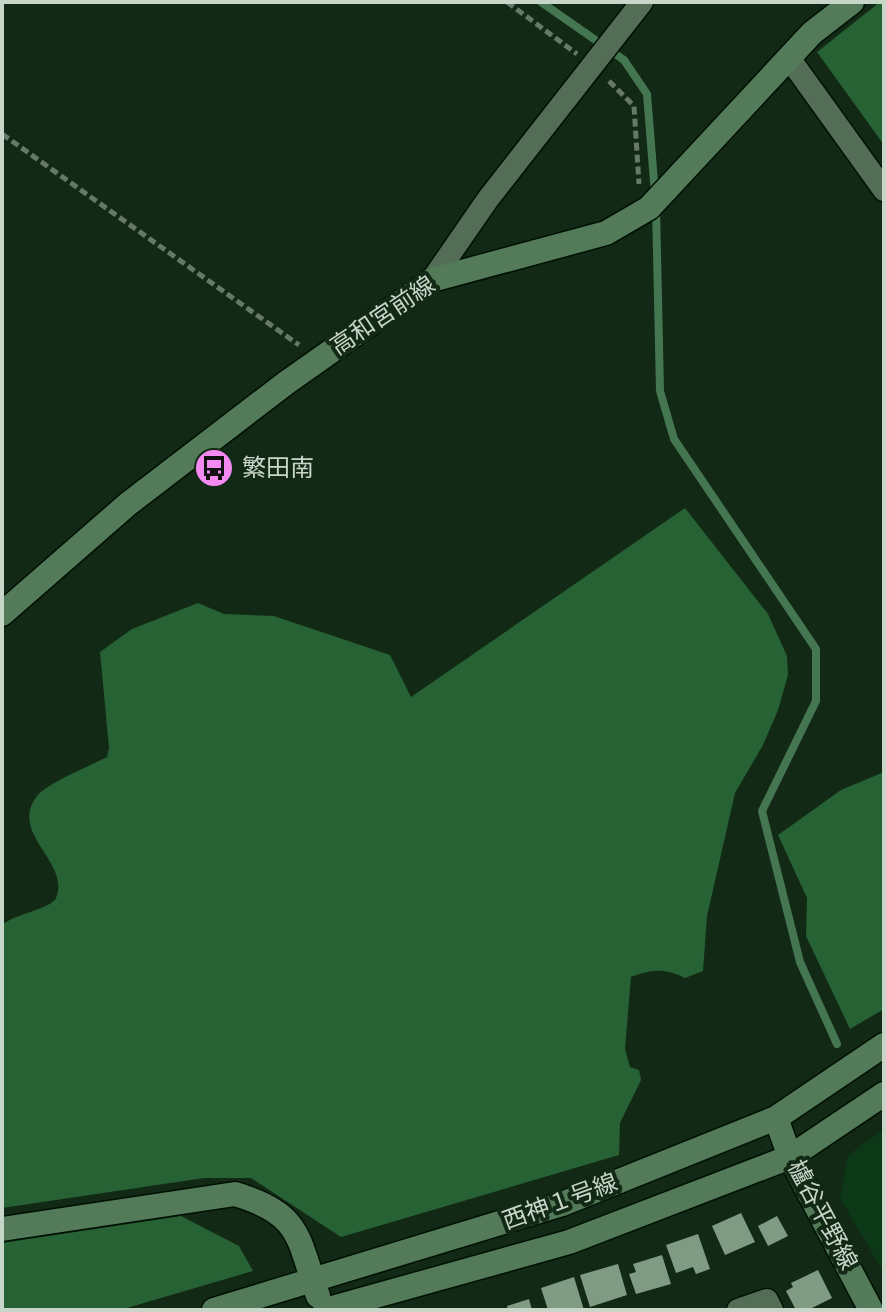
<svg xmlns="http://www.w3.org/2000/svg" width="886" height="1312" font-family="'Source Sans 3','Noto Sans JP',sans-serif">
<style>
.green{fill:#0c3817}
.forest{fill:#266233}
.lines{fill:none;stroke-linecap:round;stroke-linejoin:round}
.stream{stroke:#457652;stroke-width:8}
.building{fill:#809b83}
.street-casing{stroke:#001103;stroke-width:25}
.secondary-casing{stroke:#001103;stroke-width:27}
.path{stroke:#667968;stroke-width:5;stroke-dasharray:8 4;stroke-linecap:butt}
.street{stroke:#536d56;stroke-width:22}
.secondary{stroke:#547b59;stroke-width:24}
.labels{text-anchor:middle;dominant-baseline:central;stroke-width:8;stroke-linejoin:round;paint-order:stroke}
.street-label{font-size:24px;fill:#c8d6c9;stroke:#122916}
.poi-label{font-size:24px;fill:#c8d6c9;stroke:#122916;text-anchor:start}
</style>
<rect width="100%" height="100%" fill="#122916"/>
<path class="green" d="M884 1129V1273L840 1198 848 1155Z"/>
<path class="forest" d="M880 2H884V145L817 52Z
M685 508 768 614 787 656 788 675 778 710 763 745 735 793 707 916 703 971 685 978C665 968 652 969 631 977L625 1049 630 1067 639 1070 641 1080 620 1123 619 1155 341 1237 251 1178H204L2 1208V925C14 914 51 909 56 898 71 862 8 834 37 796 47 783 90 766 107 757L109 748 100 652 132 629 198 603 224 614 274 616 390 655 411 697Z
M884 772V1009L850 1029 806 936 807 898 778 835 841 790Z
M181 1216 239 1246 253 1271 120 1310H2V1243Z"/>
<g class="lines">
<path class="stream" d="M541 2 624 60 647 94 655 194
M656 207 660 391 674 439 816 649V701L762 811 800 962 837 1044"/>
</g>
<path class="building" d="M741 1213 755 1242 725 1255 712 1226Z
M777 1216 788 1236 768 1246 758 1226Z
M698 1234 710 1269 696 1274 693 1267 676 1273 666 1245Z
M662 1255 671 1284 636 1294 629 1274 636 1272 633 1264Z
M618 1264 627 1295 590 1307 580 1275Z
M818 1270 832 1298 808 1310H796L786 1291 793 1287 791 1283Z
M574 1277 584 1310H548L541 1288Z
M529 1299 532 1310H508L507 1306Z"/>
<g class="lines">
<g class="street-casing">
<path id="street" d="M789 58 884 190
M432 280 488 199 642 2
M738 1310 767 1300 772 1310"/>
</g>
<g class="secondary-casing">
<path id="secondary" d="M2 614 128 504 286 383 432 280 606 233 649 208 812 33 852 2
M776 1118 790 1157 871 1310
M2 1229 235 1194C302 1214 297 1237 318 1296
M214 1310 562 1204 776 1118 884 1045
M325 1310 569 1242 790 1157 884 1094"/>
</g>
<path class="path" d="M507 2 577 54
M609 81 634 106 639 184
M2 134 299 345"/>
<use href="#street" class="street"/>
<use href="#secondary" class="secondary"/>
</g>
<defs>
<g id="bus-disc" transform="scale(2)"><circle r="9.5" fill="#f489f1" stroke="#122916"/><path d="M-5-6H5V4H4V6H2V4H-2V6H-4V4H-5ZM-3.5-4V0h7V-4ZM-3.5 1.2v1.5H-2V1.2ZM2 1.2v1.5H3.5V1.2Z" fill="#111"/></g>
</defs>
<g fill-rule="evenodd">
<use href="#bus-disc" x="214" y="468"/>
</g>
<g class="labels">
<g class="street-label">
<text transform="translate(383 316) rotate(-34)">高和宮前線</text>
<text transform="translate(560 1202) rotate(-20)">西神１号線</text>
<text transform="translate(822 1215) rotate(62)">櫨谷平野線</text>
</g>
<g class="poi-label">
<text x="242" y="468">繁田南</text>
</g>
</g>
<rect width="886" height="1312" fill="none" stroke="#c8d6c9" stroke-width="8"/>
</svg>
